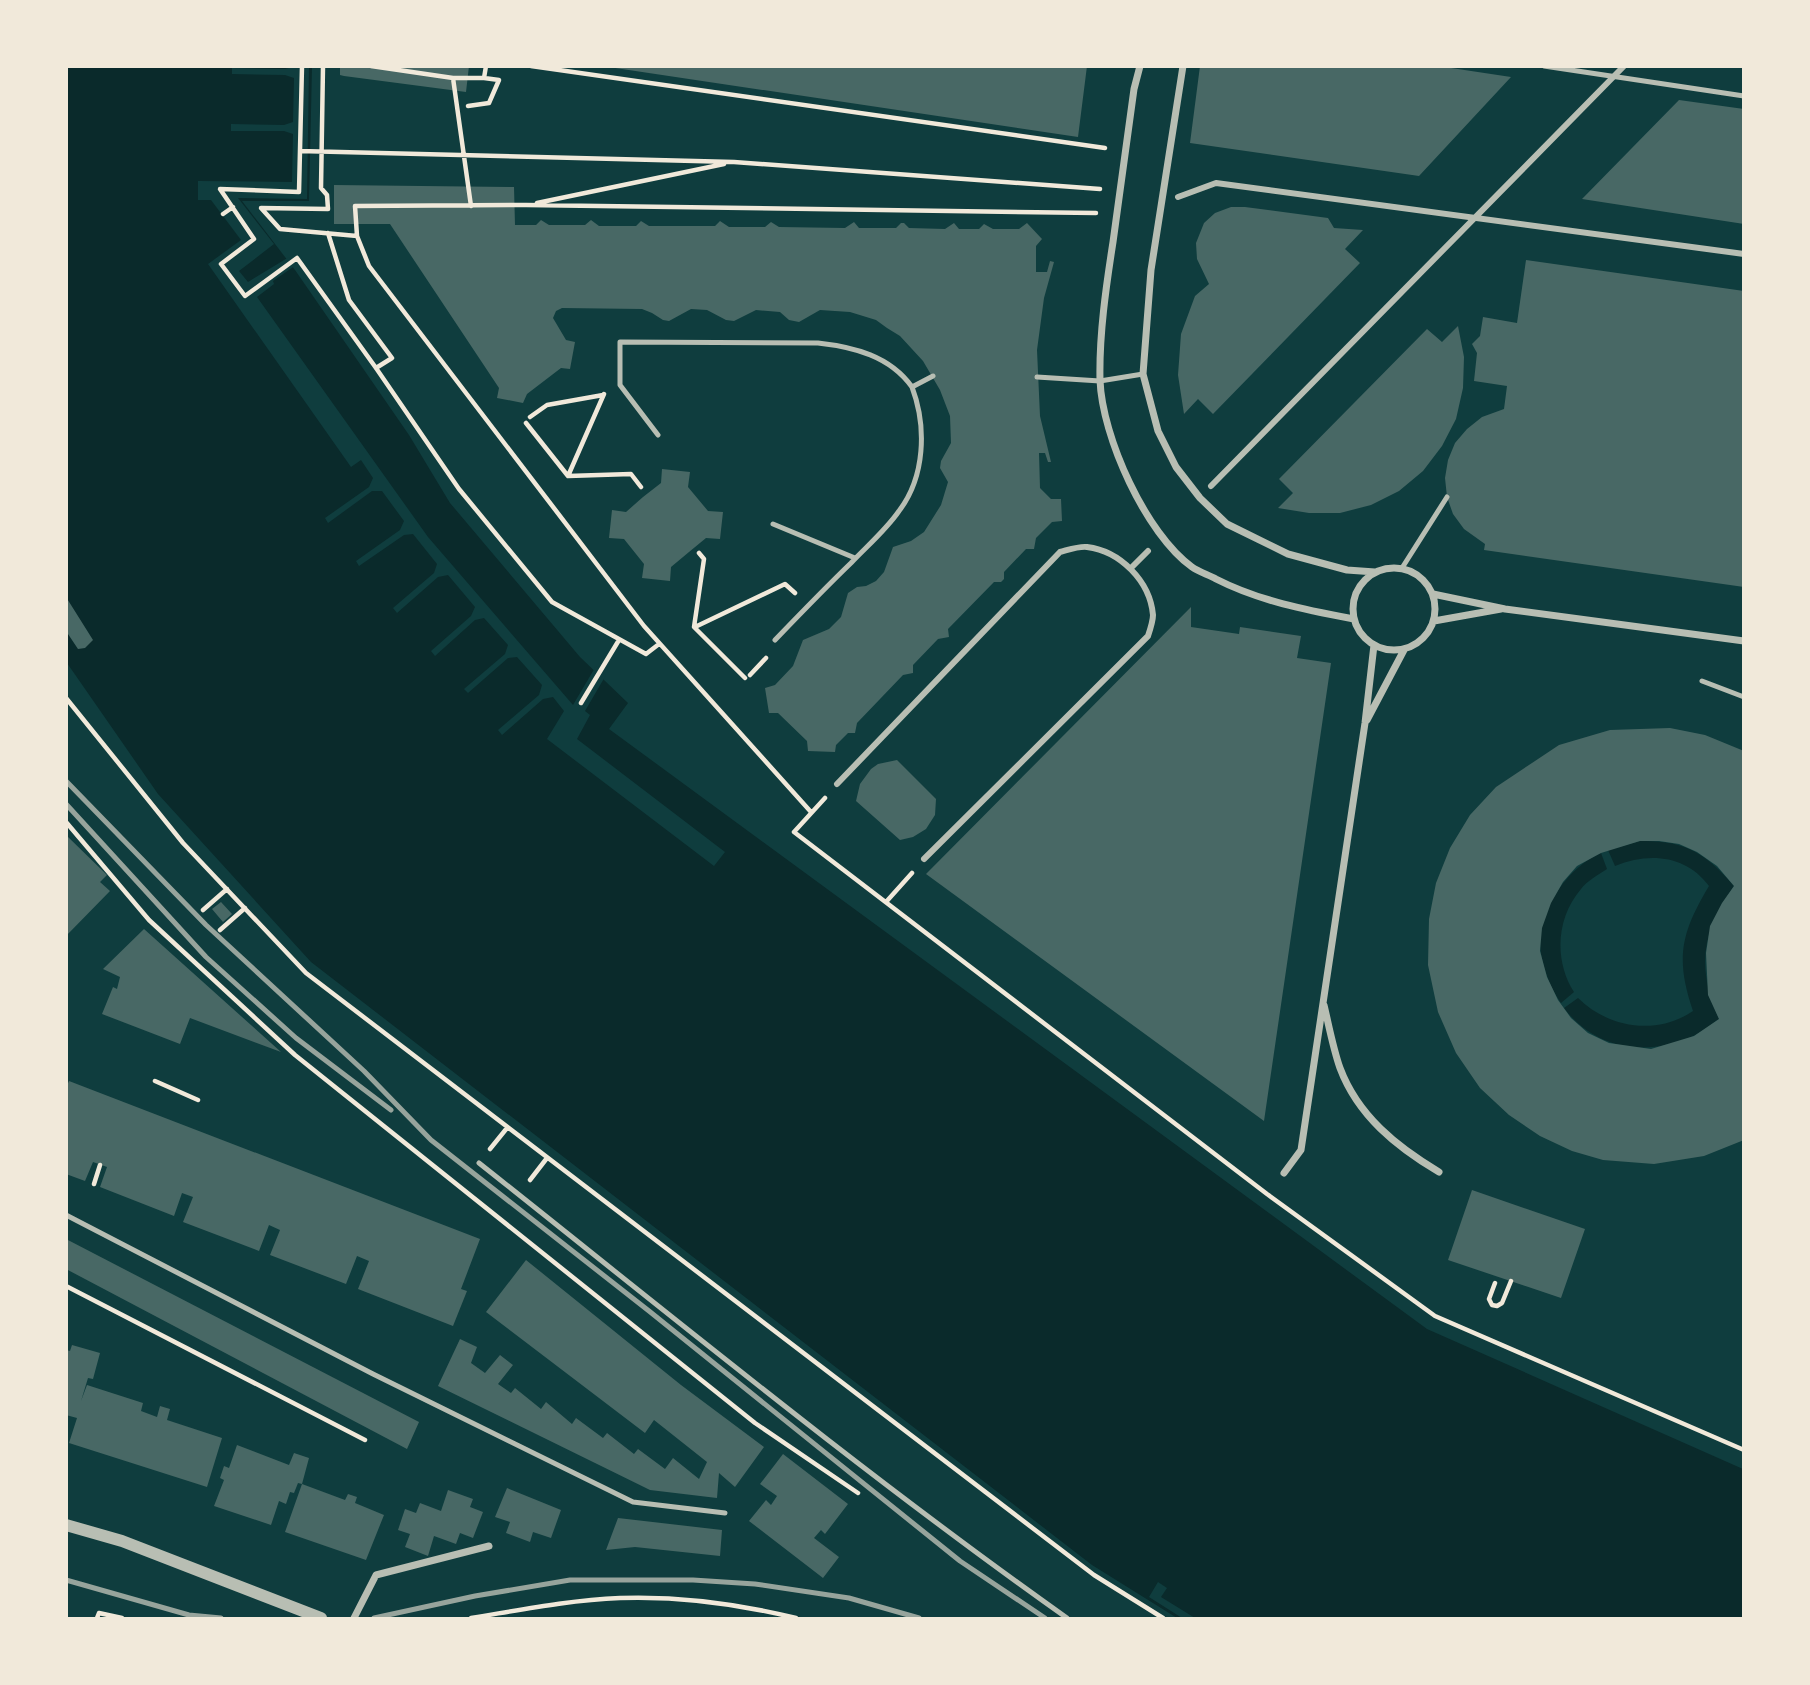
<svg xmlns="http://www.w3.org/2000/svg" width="1810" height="1685" font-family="Literata,serif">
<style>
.water{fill:#0a2a2b}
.pier{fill:#0f3d3e}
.building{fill:#486865;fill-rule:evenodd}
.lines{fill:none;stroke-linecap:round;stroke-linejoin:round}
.path{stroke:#f1e9da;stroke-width:4.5}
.service{stroke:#b8beb3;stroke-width:5}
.pedestrian{stroke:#b8beb3;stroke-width:6}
.minor{stroke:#b8beb3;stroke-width:7}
.tertiary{stroke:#b8beb3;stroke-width:12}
.rail{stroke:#97a49c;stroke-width:5}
</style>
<rect width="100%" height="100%" fill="#0f3d3e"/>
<path class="water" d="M66 67H312L309 201H242L295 270 409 435 450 503 580 657 628 703 609 729 1427 1329 1743 1469V1618H1177L1092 1565 311 962 158 794 67 663Z
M1640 841C1684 840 1706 853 1734 886 1702 931 1696 967 1719 1019 1710 1025 1701 1033 1691 1037 1645 1057 1595 1049 1564 1008L1578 998C1608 1028 1657 1036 1693 1011 1675 958 1681 933 1709 886 1686 855 1649 852 1615 866L1608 850Z
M1601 853 1607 869C1598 875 1587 881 1581 889 1556 918 1554 961 1574 992L1561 1003C1551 989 1544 971 1541 953 1535 914 1566 868 1601 853Z"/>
<path class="pier" d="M293 67H309L307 199 238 198 274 244 239 271 248 282 289 257 296 265 273 281 274 284 257 297 428 537 573 705 596 666 606 675 585 711 590 715 577 739 725 852 714 866 547 739 564 711 553 697 543 699 502 735 498 730 539 695 542 685 517 657 508 658 468 693 464 689 505 654 508 645 484 618 475 620 435 656 431 651 471 616 475 607 448 575 438 577 397 613 393 608 434 573 437 564 413 534 404 535 359 566 356 561 400 530 404 521 382 491H372L328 523 325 518 369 487 373 478 361 460 351 467 208 264 241 240 211 200H198V181L292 182 293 134 284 131H231V124L284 125 293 122 294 78 285 75 232 74V68L285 69Z
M1158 1582 1167 1588 1161 1597 1195 1618H1182L1149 1597Z"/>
<path class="building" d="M340 66H469L466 92 344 76 340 75Z
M602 66H1087L1078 137Z
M1200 66H1438L1511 77 1419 176 1190 143Z
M1679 100 1744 109V224L1582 199Z
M334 185 514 187 515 225H536L541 220 549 225H585L591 220 599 226H636L641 221 649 226H715L720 221 729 227H765L771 222 779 227 845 228 854 222 859 228H896L901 223H904L909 228 945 229 954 223 959 229H979L984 224 993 229H1019L1027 223 1042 239 1036 246V272H1047L1050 261 1054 262 1044 298 1037 350 1040 416 1051 462H1048L1045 453H1039L1040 488 1051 499H1061L1062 521 1052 522 1036 538 1034 549H1026L1004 572V579L1001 582H994L948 629 949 637 938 639 913 665V673L903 675 857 723 855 733H848L836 745 835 752 808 751 807 741 778 713H769L765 688 775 685 793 666 803 640 829 629 841 617 848 593 857 587 866 586 876 581 884 572 893 547 911 541 924 532 941 505 948 482 940 468 941 461 951 443 950 416 940 390 923 361 900 336 887 328 876 320 850 312 820 310 799 322 789 320 780 312 756 310 734 321 726 320 707 310 691 309 669 321 663 320 652 313 642 309 562 308 556 311 553 318 566 340 575 342 570 369 561 368 527 394 523 403 497 398 499 388 390 224H334Z
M1231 207H1245L1328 218 1334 228 1363 230 1345 249 1360 263 1213 414 1198 399 1184 414 1178 375 1181 334 1195 296 1209 284 1197 259 1196 243 1204 223 1215 213Z
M1526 260 1744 291V587L1484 550 1485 544 1464 529 1453 514 1447 497 1445 478 1448 460 1455 443 1467 429 1482 417 1504 409 1507 386 1474 381 1477 353 1472 344 1480 336 1483 317 1517 323Z
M1458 326 1464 357 1463 388 1456 419 1442 446 1423 471 1399 491 1371 505 1340 513H1309L1278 508 1293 493 1279 479 1427 329 1442 342Z
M662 469 690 472 688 487 708 511 723 512 720 539 706 538 689 552 671 567 670 581 642 578 644 564 624 539 609 538 612 510 626 512 643 497 661 483Z
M66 597 93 640 85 648 78 649 66 631Z
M1191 607V627L1239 634 1240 627 1301 636 1297 658 1331 663 1264 1121 926 874Z
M1670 728 1705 735 1744 751V1140L1704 1156 1654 1164 1603 1160 1572 1151 1540 1136 1509 1115 1480 1088 1456 1053 1438 1012 1428 965 1429 919 1436 883 1450 848 1470 815 1496 787 1559 745 1610 730ZM1640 841H1659L1679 844 1697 852 1717 866 1734 886 1722 903 1710 926 1706 953 1708 995 1719 1019 1694 1036 1651 1049 1609 1043 1588 1033 1571 1018 1558 1000 1547 977 1540 951 1542 928 1551 903 1563 882 1577 866 1601 853Z
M897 760 936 799 935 815 926 829 913 837 900 840 856 801 860 784 871 769 878 764Z
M66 835 107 875 100 882 110 891 66 936Z
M221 902 232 914 223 922 212 909Z
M144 929 281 1052 190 1018 180 1044 102 1014 113 987 117 989 120 977 103 969Z
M69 1081 480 1239 461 1289 467 1291 453 1326 358 1289 369 1261 357 1256 346 1284 270 1255 280 1230 269 1225 259 1251 183 1222 193 1197 182 1193 174 1216 100 1187 107 1167 93 1162 85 1181 66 1174V1088Z
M1472 1190 1585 1229 1561 1298 1448 1260Z
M66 1239 419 1422 407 1449 66 1269Z
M526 1260 681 1385 764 1447 735 1487 719 1473 717 1498 650 1490 438 1386 460 1339 477 1347 471 1363 485 1373 500 1355 513 1365 498 1384 511 1393 515 1388 541 1409 546 1402 572 1424 576 1418 603 1438 607 1433 634 1454 638 1449 665 1469 673 1458 699 1479 707 1462 654 1420 645 1433 486 1312Z
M72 1345 100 1353 93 1379 88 1378 81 1401 87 1385 143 1403 141 1411 157 1417 160 1406 170 1409 167 1420 222 1438 207 1487 69 1443 77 1418 66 1415V1350L70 1351Z
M237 1445 289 1465 294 1453 309 1458 302 1484 298 1483 294 1493 290 1492 286 1504 279 1501 271 1525 214 1506 224 1480 220 1478 224 1466 229 1468Z
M783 1454 848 1504 825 1534 821 1530 814 1538 839 1557 823 1578 749 1521 766 1500 771 1505 777 1496 760 1484Z
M302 1484 345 1500 348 1494 357 1497 355 1503 384 1515 366 1560 285 1532Z
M507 1488 561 1510 551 1538 533 1532 530 1542 506 1533 510 1522 495 1517Z
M448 1490 473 1499 470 1507 483 1512 473 1538 460 1533 456 1544 434 1536 428 1556 405 1547 410 1534 398 1530 405 1509 416 1513 420 1503 441 1511Z
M618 1518 722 1530 720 1556 635 1547 606 1550Z"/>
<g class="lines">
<path class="path" d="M302 66 299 192 220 189 254 239 221 264 245 296 297 258 376 368 459 489 552 602 646 654 659 644
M323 66 321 188 327 195 328 209 261 208 280 229 357 236
M371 66 453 78 471 206
M531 66 1105 148
M453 78H484L499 80 489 103 468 106
M484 78 486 66
M300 151 734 162 1100 189
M537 203 724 164
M223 214 233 207
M328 233 349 300 392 358 376 368
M530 417 547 405 603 395
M526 423 568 476 631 474 641 487
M568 476 604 394
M699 553 704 559 694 627 745 678
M695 627 785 584 795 593
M750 675 766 658
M66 698 183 843 306 973 1094 1575 1163 1618
M581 703 619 640
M825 798 794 832 1267 1194 1435 1316 1744 1450
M811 812 644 626 369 266 357 236 355 206 526 205 1096 213
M66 822 149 920 295 1055 755 1423 858 1493
M886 902 912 873
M203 910 227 889
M220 930 245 908
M155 1081 198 1100
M490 1149 507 1128
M530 1180 547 1158
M94 1184 100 1165
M1495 1283 1489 1299 1492 1305 1497 1306 1502 1303 1511 1281
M66 1286 365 1440
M97 1618 99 1613 122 1618
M471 1618C520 1610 570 1600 620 1598 679 1596 739 1604 796 1618"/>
<path class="service" d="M1544 66 1744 96
M1037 377 1100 381 1143 374
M658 435 620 385V342L818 343C854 347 890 356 912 387L933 376
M773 524 855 558
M1402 568 1447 497
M775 640C800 614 825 588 851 563 867 546 886 530 899 511 925 477 927 427 912 387
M1702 681 1744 697
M479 1163C673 1317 865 1475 1067 1618
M66 1215 373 1374 633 1502 725 1513"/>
<path class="pedestrian" d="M1178 197 1216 183 1744 254
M1211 486 1624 66
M1131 568 1148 551
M837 784 1060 552C1068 550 1079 546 1087 547 1120 551 1150 581 1153 615 1153 621 1150 630 1148 636L924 859"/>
<path class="minor" d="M1140 66 1134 89C1127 140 1120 191 1113 242 1106 287 1099 335 1100 380 1102 437 1146 534 1192 567 1199 572 1209 575 1216 579 1259 601 1306 610 1354 619
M1183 66 1151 270 1143 374 1158 431 1176 467 1200 498 1227 524 1288 554 1347 570 1375 572
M1353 609a41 41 0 1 1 82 0a41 41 0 1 1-82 0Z
M1433 594 1505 609 1744 641
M1434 621 1501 609
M1367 720 1404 650
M1324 1005C1329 1026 1333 1048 1340 1068 1358 1116 1397 1147 1439 1172
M1284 1173 1301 1150 1365 723 1374 645
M354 1618 376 1575 489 1546"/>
<path class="tertiary" d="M66 1525 122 1541 321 1618"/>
<path class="rail" d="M66 781 206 925 364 1071 431 1140 649 1311 960 1561 1045 1618
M66 804 206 957 296 1038 391 1110
M66 1580 189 1615 221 1618
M374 1618 475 1596 570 1580H693L755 1584 849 1598 919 1618"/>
</g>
<rect width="1810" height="1685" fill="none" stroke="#f1e9da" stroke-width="136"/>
</svg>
